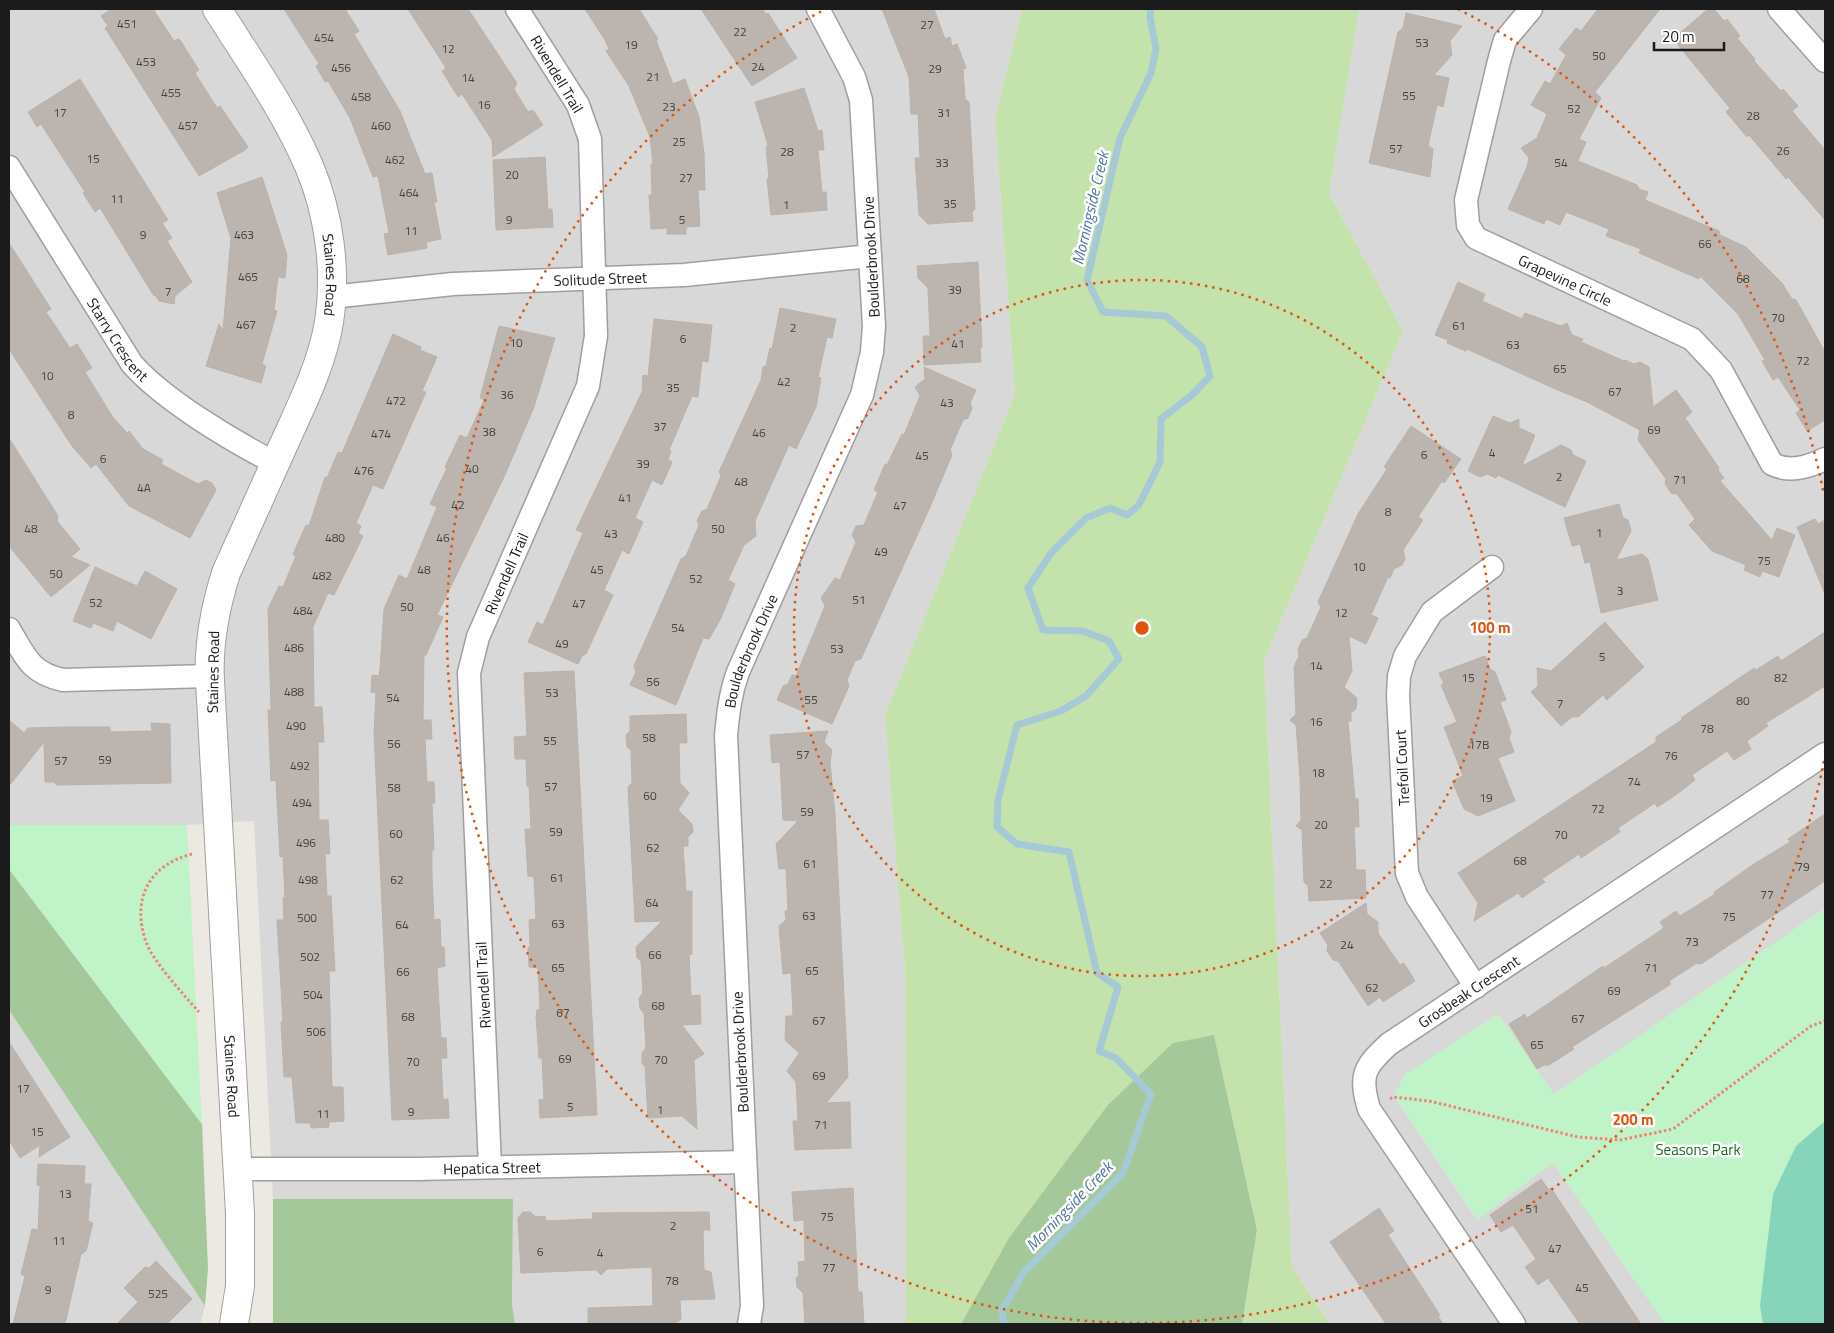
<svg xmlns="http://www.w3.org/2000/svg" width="1834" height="1333" font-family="'Titillium Web',sans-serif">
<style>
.residential{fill:#d9d8d8}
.grass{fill:#c4e2ab}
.forest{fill:#a5c89a}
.park{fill:#c1f3c8}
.pitch{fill:#86d4ba}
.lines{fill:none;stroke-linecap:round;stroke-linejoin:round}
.stream{stroke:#a6c9d6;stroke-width:7}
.building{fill:#bcb5af;stroke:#bcb1a6}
.minor-casing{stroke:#9f9f9f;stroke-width:25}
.tertiary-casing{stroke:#9f9f9f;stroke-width:30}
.path{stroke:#ec8573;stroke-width:3;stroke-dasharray:2.5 2.5;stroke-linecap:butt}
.minor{stroke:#fff;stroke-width:22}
.tertiary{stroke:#fff;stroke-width:28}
.ring{fill:none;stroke:#de560d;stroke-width:2.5;stroke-dasharray:2.5 5}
.labels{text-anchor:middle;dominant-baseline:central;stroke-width:5;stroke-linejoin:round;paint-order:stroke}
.number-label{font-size:12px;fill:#434240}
.street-label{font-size:15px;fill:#1b1b1b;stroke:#fff}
.park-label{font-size:15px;fill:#156e21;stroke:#fff}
.water-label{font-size:16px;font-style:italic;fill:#5175a1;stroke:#fff}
.centre{fill:#de560d;stroke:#fff;stroke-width:2.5}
.ring-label{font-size:15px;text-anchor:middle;font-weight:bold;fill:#de560d;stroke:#fff;stroke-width:5;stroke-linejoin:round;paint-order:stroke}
</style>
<rect width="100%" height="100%" fill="#ece9e2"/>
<path class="residential" d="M9 9H1022L995 119 1015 394 885 715 905 973 906 1324H515L512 1305 513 1199H273L254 821 187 825H9Z
M1359 9H1825V1324H1330L1292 1267 1264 661 1403 331 1329 193Z
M9 1010 205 1306 200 1324H9Z"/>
<path class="grass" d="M1022 9H1359L1329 193 1403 331 1264 661 1292 1267 1330 1324H1242L1257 1230 1214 1035 1107 1106 1010 1238 961 1324H906L905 973 885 715 1015 394 995 119Z"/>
<path class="forest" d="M9 869 202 1124 208 1269 205 1306 9 1010Z
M1214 1035 1257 1230 1242 1324H961L1009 1238 1107 1106 1173 1043Z
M273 1199H513L512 1305 515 1324H273Z"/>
<path class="park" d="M9 825H187L202 1124 9 869Z
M1825 908V1324H1665L1553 1163 1477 1220 1394 1096 1405 1074 1498 1014 1554 1094Z"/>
<path class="pitch" d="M1825 1121V1324H1763L1760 1306 1773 1194 1796 1146Z"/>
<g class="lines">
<path class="stream" d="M1004 1324 1002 1310 1024 1272 1123 1173 1151 1094 1116 1058 1099 1051 1118 987 1097 973 1069 852 1017 844 997 827 998 800 1017 725 1061 711 1086 696 1119 659 1109 641 1083 631 1043 630 1028 588 1051 553 1086 518 1110 508 1127 515 1139 505 1160 462 1161 419 1192 395 1210 376 1202 347 1166 316 1103 312 1087 280 1120 138 1151 73 1156 49 1150 17 1151 9"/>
</g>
<path class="building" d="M112 9H153L174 41 178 39 180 40 199 70 195 73 217 108 220 106 248 147 245 150 199 176 105 28 108 26 101 16Z
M284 9H345L359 31 354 34 400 111 425 174 432 173 437 202H434L441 239 426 242 427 248 388 255 384 234 389 233 378 176 373 177 350 118 328 81 325 82 316 66 319 64Z
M408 9H468L517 83 514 89 528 112 533 110 543 125 493 157 492 140 462 94 458 97 442 71 446 68Z
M585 9H639L658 39 656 40 673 84 685 79 699 117 704 153 705 190H698L700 226 686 227V234H667V228L651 229 649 195H652L651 164H653L650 137 629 86 606 51 609 49 605 40Z
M701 9H762L766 14 768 13 797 58 752 86Z
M882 9H934L945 39 950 37 952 46 957 44 966 68 963 69 965 99 969 102 975 209 972 212 973 221 928 224 919 215 915 158H920L918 114H911L909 77Z
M1598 9H1660L1595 92 1601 98 1579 139 1586 142 1578 161 1637 185 1639 189 1648 192 1645 200 1719 231 1720 235 1746 247 1782 283 1792 299 1796 300 1825 352V420L1807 431 1796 413 1800 410 1778 377 1773 380 1762 361 1765 360 1738 314 1700 276 1699 279 1639 253 1641 249 1606 236 1609 229 1566 212 1560 225 1546 219 1544 224 1508 209 1527 167 1529 158 1521 148 1537 138 1547 114 1531 105 1545 81 1550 84 1566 55 1559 49 1576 28 1581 31Z
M1708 9H1714L1724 21 1727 19 1740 36 1737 38 1755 59 1754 61 1781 91 1783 89 1798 106 1792 111 1825 150V220L1788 177 1786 179 1749 135 1747 137 1726 112 1730 108 1673 39Z
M1406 13 1462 26 1450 41 1452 55 1434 75 1449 78 1443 107 1437 105 1428 146 1433 149 1430 177 1369 163 1398 32 1403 28Z
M80 79 168 220 162 223 172 238 167 241 192 282 175 296 174 304 159 301 155 295 154 296 100 208 95 212 83 193 85 192 41 124 37 127 28 112Z
M804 88 818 131 822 130 824 150H818L822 192H826L827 210 771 215 767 179 769 178 766 147 768 145 755 102Z
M545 157 548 209H552L553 227 496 230 493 160Z
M262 177 287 255 285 278 278 277 274 310 277 311 262 364 266 366 261 383 206 366 219 324 223 330 231 238 217 193Z
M9 243 51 309 46 312 70 348 77 344 92 368 85 372 112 416 127 433 129 431 143 449 163 460 161 464 198 484 206 480 212 483 216 490 190 538 129 506 96 464 91 468 72 446 9 349Z
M978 262 982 347 980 348 981 362 924 365 923 336H930L928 288 918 278 917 266Z
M1458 282 1485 294 1482 301 1522 319 1525 313 1561 326 1567 323 1572 335 1583 339 1581 342 1624 361 1625 360 1634 364 1640 362 1649 367 1653 407 1676 390 1692 412 1685 418 1719 468 1718 470 1724 478 1720 481 1772 540 1777 528 1795 535 1779 577 1762 571 1760 577 1744 570 1746 565 1712 551 1689 525 1695 519 1677 494 1671 493 1665 484 1666 479 1638 440 1640 430 1587 402 1553 388 1467 349 1466 351 1447 343 1448 340 1435 335Z
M780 308 836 319 832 338 827 337 818 377 821 378 816 407 796 449 789 445 755 521 756 536 744 545 728 580 735 584 720 620 709 639 703 638 676 705 630 685 636 672 634 666 681 559 686 556 699 525 697 521 702 511 707 509 721 476 719 472 761 380 763 367 766 366 770 348 772 349Z
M654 319 712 325 708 362 702 361 698 397 692 396 669 450 671 451 668 460 672 462 662 485 652 480 635 518 643 522 629 554 622 550 604 590 613 595 586 654 582 656 578 664 528 642 537 622 543 625 583 533 576 530 642 392 643 375 648 376Z
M499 326 555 338 534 407 504 477 437 615 443 617 426 655H424L423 720H431L432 739H425L427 782H434L435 803H432L434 850H432V876L434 920 440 919 441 947H444L445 966 437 968 441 1038H446L447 1058H441L443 1099H448L449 1118 392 1120 374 733 376 693 371 692 372 675 379 676 380 669 384 609 399 575 407 579 437 507 430 504 447 468 445 467 460 435 467 438 484 400 480 398Z
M393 334 421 347 420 350 437 357 422 391 426 392 383 489 373 485 356 523 361 526 358 533 363 536 352 559 334 595 328 593 313 627 314 707H322L324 742H318L319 820H328L330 854H325L327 896H331L335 971H329L332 1087H343L344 1121 329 1122V1127L311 1128 310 1123H296L292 1077H284L281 1022H283L277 920H284L283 898H285L283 856 280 857 276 780 271 781 268 710H271L268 609 279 586 283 587 296 556 293 554 306 525 309 526 325 477 327 478 338 452 342 453Z
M924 367 976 390 970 403 972 408 968 418 963 420 950 450 952 455 930 507 865 650 861 659 855 661 847 680 849 686 832 724 777 700 783 686 788 684 792 675 796 676 825 606 821 598 835 578 840 580 856 542 852 535 856 526 864 525 878 492 874 490 885 464 887 465 902 434 904 435 920 396 915 387 925 379Z
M1493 416 1510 423 1519 419V428L1535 435 1522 466 1561 445 1571 450 1573 455 1586 461 1565 507 1498 475 1496 478 1487 474 1480 477 1468 471Z
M1411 426 1461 459 1444 483 1442 481 1418 517 1423 520 1403 550 1405 559 1402 565 1394 569 1390 578 1388 577 1371 615 1378 618 1366 644 1349 636 1352 671 1344 687 1357 698 1356 709 1351 713V721H1348L1355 799H1358L1359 827H1354L1356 870H1365L1366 898 1309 901 1308 886 1304 882 1302 830 1296 826 1301 820 1300 778 1296 725 1290 720 1296 714 1294 667 1299 656 1298 650 1302 640 1307 638 1321 607 1318 602 1358 514 1387 469 1384 467Z
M9 438 58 516 57 521 80 549 71 557 90 565 51 597 9 546Z
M1619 504 1623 518 1628 520 1631 531 1616 560 1642 554 1648 559 1658 600 1601 613 1590 562 1585 563 1580 544 1572 546 1564 518Z
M1815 519 1818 524 1825 520V594L1797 527Z
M95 567 137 586 145 571 177 589 151 639 117 621 113 631 93 623 91 628 73 621Z
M1605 622 1644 667 1607 700 1603 695 1578 717H1572L1561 726 1531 692 1538 686 1537 668 1551 671Z
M1825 632V686L1766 723 1768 726 1747 741 1751 749 1734 760 1727 751 1692 775 1695 780 1673 797 1657 807 1655 803 1618 828 1620 832 1581 858 1579 854 1542 879 1545 882 1522 898 1518 893 1474 921 1478 903 1458 873 1656 742V737L1683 719 1681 718 1754 668 1756 670 1778 656 1781 661Z
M1485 656 1490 669 1495 672 1506 700 1500 702 1511 732 1509 738 1514 752 1498 758 1515 801 1478 816 1464 809 1452 781 1463 776 1444 727 1457 722 1441 685 1444 684 1439 673Z
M574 671 597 1115 540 1118 539 1100 544 1099 542 1058H539L536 1017 537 1010 540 1009 538 968 529 967 528 948 530 946 529 920 536 919 534 877 528 876 525 829H531L529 786H527L526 759H515L514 737 527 736 524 673Z
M686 714 687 743H679L680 783 689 793 678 810 692 824 693 832 688 837V846H683L686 891H692V954L689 955 691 996 700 995 701 1024 682 1025 704 1054 694 1060 697 1129 682 1116 648 1118 645 1066 642 1064V1053L646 1048 644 1013 640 1009 639 998 643 993 641 961 637 958 636 947 662 921 635 922 628 787 632 783 631 750 627 747 626 735 630 731V716Z
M9 720 24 733 28 728 65 727H110V732L152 731 151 723 170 724 171 783 57 785 54 782H45L44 742 9 786Z
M828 731 824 742 832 750 830 762 835 815 848 1077 826 1103 850 1102 851 1148 795 1150 793 1121H798L796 1082 787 1071 799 1053 785 1040 786 1016H793L791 973 783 974 779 926 786 920 785 911H788L786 868 779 869 776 844 798 821 783 820 780 762 772 763 770 735Z
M1825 814V881L1701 964 1697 963 1669 981 1671 984 1572 1047 1574 1049 1549 1065H1544L1537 1069 1509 1024 1525 1014 1527 1018 1603 966 1604 968 1664 928 1660 922 1676 911 1680 916 1715 894 1714 892 1754 864 1790 842 1788 839Z
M1366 903 1367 914 1378 922V933L1400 965 1404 963 1415 981 1383 1002 1380 997 1368 1006 1338 961 1333 960 1327 951 1328 945 1320 933Z
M9 1042 70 1137 39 1157 40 1145 20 1158 9 1140Z
M38 1164 85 1166 84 1184H91L88 1221 93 1223 86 1251 81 1254 65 1324H13L25 1276 21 1274 32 1229 38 1230 40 1185H37Z
M1541 1179 1549 1190 1551 1188 1641 1324H1580L1548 1278 1538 1285 1525 1267 1536 1259 1513 1225 1501 1232 1490 1215Z
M853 1188 858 1292H862L864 1324H805L803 1293 797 1287 796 1278 799 1276 798 1262 805 1261 804 1220 794 1221 792 1192Z
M1379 1208 1394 1231 1388 1235 1440 1315 1438 1316 1443 1324H1386L1330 1242Z
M523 1212H530L536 1217 545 1216 546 1221 593 1219 592 1213 709 1212 710 1230H703L704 1270 711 1272 715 1299 680 1300 681 1319 675 1324H588V1308L653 1306 652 1267 607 1269 601 1275 596 1270 521 1273 518 1218Z
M156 1261 192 1299 167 1324H117L138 1302 124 1288 145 1267 149 1268Z"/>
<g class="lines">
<g class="minor-casing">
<g id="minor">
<path id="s1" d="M1531 9 1505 40 1499 61 1466 200 1468 225 1476 238 1692 339 1721 370 1772 464C1790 473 1808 467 1825 459"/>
<path d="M1779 9 1825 61"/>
<path id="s2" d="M9 167 132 364C165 401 231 440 275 463"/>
<path id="s3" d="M331 297 453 284 684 275 870 256"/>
<path d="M9 629C25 656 30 673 63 680L210 676"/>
<path d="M1476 987 1417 897 1407 873 1398 695 1399 676 1405 656 1432 612 1492 567"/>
<path id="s4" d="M490 1167 469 673 478 637 588 386 596 336 590 139 578 105 517 9"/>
<path id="s5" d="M238 1169H417L745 1162"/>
<path id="s6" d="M749 1324 752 1306 726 736C728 714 730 694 738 672L862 395 872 352 874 326 861 100 854 77 818 9"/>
<path id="s7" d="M1514 1324 1369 1109C1359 1075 1364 1067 1389 1044L1825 754"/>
</g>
</g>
<g class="tertiary-casing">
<g id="tertiary">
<path id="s8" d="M217 9C249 60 285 110 309 166 329 213 337 271 329 322 322 365 301 406 283 446 264 488 245 531 226 573 215 608 208 645 210 681L240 1213V1286L234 1324"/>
</g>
</g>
<path class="path" d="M192 854C149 865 131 899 146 942 154 963 184 995 199 1012
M1390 1099 1393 1097 1429 1101 1578 1137 1620 1140 1673 1129 1811 1026 1825 1021"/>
<use href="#minor" class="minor"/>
<use href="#tertiary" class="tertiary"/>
</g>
<g class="ring">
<circle cx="1142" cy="628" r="348"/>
<path d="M1824 761A695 695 0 1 1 826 9M1458 9A695 695 0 0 1 1824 495"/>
</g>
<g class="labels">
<g class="number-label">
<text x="127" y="23">451</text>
<text x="927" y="24">27</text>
<text x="740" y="31">22</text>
<text x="324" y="37">454</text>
<text x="1422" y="42">53</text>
<text x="631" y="44">19</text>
<text x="448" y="48">12</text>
<text x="1599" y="55">50</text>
<text x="146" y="61">453</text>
<text x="758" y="66">24</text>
<text x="341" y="67">456</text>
<text x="935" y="68">29</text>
<text x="653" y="76">21</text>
<text x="468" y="77">14</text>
<text x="171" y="92">455</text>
<text x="1409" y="95">55</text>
<text x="361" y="96">458</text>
<text x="484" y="104">16</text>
<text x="669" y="106">23</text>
<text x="1574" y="108">52</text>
<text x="60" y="112">17</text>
<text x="944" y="112">31</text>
<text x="1753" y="115">28</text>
<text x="188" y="125">457</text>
<text x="381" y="125">460</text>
<text x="679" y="141">25</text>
<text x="1396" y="148">57</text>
<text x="1783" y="150">26</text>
<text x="787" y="151">28</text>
<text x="93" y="158">15</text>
<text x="395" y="159">462</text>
<text x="942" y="162">33</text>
<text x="1561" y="162">54</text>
<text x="512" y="174">20</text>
<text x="686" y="177">27</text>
<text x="409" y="192">464</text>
<text x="117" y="198">11</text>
<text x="950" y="203">35</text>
<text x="786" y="204">1</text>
<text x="509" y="219">9</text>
<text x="682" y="219">5</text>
<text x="411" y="230">11</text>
<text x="143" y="234">9</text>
<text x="244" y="234">463</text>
<text x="1705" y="243">66</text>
<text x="248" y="276">465</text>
<text x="1743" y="278">68</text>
<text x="955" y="289">39</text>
<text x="168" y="291">7</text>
<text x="1778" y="317">70</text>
<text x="246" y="324">467</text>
<text x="1459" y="325">61</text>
<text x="793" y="327">2</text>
<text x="683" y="338">6</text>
<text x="516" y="342">10</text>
<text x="958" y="343">41</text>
<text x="1513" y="344">63</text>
<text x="1803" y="360">72</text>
<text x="1560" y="368">65</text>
<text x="47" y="375">10</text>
<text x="784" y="381">42</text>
<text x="673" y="387">35</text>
<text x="1615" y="391">67</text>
<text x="507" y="394">36</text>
<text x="396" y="400">472</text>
<text x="947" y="402">43</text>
<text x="71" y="414">8</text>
<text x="660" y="426">37</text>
<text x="1654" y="429">69</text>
<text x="489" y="431">38</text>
<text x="759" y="432">46</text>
<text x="381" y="433">474</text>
<text x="1492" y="452">4</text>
<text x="1424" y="454">6</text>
<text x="922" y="455">45</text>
<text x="103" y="458">6</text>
<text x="643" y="463">39</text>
<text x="472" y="468">40</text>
<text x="364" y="470">476</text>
<text x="1559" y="476">2</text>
<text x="1680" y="479">71</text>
<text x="741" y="481">48</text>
<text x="144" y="487">4A</text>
<text x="625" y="497">41</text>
<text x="458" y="504">42</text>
<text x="900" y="505">47</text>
<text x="1388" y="511">8</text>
<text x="31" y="528">48</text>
<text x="718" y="528">50</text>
<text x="1599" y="532">1</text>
<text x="611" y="533">43</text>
<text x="335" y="537">480</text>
<text x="443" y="537">46</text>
<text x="881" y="551">49</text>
<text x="1764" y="560">75</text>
<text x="1359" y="566">10</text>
<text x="424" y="569">48</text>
<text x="597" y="569">45</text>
<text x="56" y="573">50</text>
<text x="322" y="575">482</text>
<text x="696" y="578">52</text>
<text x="1620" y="590">3</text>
<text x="859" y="599">51</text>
<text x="96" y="602">52</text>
<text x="579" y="603">47</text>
<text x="407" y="606">50</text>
<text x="303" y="610">484</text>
<text x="1341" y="612">12</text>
<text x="678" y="627">54</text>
<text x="562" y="643">49</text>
<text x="294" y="647">486</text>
<text x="837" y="648">53</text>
<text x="1602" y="656">5</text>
<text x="1316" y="665">14</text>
<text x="1468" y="677">15</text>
<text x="1781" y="677">82</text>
<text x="653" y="681">56</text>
<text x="294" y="691">488</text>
<text x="552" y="692">53</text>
<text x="393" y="697">54</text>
<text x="811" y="699">55</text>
<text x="1743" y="700">80</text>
<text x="1560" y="703">7</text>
<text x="1316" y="721">16</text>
<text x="296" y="725">490</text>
<text x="1707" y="728">78</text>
<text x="649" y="737">58</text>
<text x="550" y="740">55</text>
<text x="394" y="743">56</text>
<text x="1479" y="744">17B</text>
<text x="803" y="754">57</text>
<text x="1671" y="755">76</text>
<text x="105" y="759">59</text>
<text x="61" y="760">57</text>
<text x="300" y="765">492</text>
<text x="1318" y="772">18</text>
<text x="1634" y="781">74</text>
<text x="551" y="786">57</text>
<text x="394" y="787">58</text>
<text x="650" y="795">60</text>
<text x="1486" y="797">19</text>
<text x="302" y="802">494</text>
<text x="1598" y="808">72</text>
<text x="807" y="811">59</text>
<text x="1321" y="824">20</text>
<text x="556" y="831">59</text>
<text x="396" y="833">60</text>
<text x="1561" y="834">70</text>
<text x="306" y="842">496</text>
<text x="653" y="847">62</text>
<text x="1520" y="860">68</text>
<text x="810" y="863">61</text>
<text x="1803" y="866">79</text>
<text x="557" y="877">61</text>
<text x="308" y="879">498</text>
<text x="397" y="879">62</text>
<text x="1326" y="883">22</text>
<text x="1767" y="894">77</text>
<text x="652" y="902">64</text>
<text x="809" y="915">63</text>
<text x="1729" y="916">75</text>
<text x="307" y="917">500</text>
<text x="558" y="923">63</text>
<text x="402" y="924">64</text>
<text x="1692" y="941">73</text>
<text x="1347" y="944">24</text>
<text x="655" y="954">66</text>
<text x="310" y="956">502</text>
<text x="558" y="967">65</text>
<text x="1651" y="967">71</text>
<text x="812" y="970">65</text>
<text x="403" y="971">66</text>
<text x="1372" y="987">62</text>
<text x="1614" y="990">69</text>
<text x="313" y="994">504</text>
<text x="658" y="1005">68</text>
<text x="563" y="1012">67</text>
<text x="408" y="1016">68</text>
<text x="1578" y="1018">67</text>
<text x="819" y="1020">67</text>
<text x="316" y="1031">506</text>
<text x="1537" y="1044">65</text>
<text x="565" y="1058">69</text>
<text x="661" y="1059">70</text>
<text x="413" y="1061">70</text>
<text x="819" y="1075">69</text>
<text x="23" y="1088">17</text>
<text x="570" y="1106">5</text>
<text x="660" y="1109">1</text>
<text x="411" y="1111">9</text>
<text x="323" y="1113">11</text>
<text x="821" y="1124">71</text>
<text x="37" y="1131">15</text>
<text x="65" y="1193">13</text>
<text x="1532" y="1208">51</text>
<text x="827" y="1216">75</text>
<text x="673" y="1225">2</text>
<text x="59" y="1240">11</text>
<text x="1555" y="1248">47</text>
<text x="540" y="1251">6</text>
<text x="600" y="1252">4</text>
<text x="829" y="1267">77</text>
<text x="672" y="1280">78</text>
<text x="1582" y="1287">45</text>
<text x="48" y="1289">9</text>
<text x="158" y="1293">525</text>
</g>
<g class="street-label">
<text transform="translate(557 74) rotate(59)">Rivendell Trail</text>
<text transform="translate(871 257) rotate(-93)">Boulderbrook Drive</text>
<text stroke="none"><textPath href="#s8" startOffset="294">Staines Road</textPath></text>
<text stroke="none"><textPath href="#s3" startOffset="270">Solitude Street</textPath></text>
<text stroke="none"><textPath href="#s1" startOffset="344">Grapevine Circle</textPath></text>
<text stroke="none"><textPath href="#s2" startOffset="204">Starry Crescent</textPath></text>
<text stroke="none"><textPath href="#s4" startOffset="601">Rivendell Trail</textPath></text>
<text stroke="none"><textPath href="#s6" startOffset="678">Boulderbrook Drive</textPath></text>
<text transform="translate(213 672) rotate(-89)">Staines Road</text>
<text transform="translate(1402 768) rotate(-93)">Trefoil Court</text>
<text transform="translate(483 985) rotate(-93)">Rivendell Trail</text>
<text stroke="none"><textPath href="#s7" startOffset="429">Grosbeak Crescent</textPath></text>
<text transform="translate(740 1052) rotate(-93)">Boulderbrook Drive</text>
<text stroke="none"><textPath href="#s8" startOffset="1119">Staines Road</textPath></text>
<text stroke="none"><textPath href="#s5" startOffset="254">Hepatica Street</textPath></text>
</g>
<g class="park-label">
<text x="1698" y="1149">Seasons Park</text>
</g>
<g class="water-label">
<text transform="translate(1090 208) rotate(-77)">Morningside Creek</text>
<text transform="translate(1069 1206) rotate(-46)">Morningside Creek</text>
</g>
</g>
<circle cx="1142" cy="628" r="8" class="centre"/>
<g class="ring-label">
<text x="1490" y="633">100 m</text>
<text x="1633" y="1125">200 m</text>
</g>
<rect width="1834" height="1333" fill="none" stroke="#1b1b1b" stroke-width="20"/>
<path d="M1654 42v8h70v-8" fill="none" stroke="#1b1b1b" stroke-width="2.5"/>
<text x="1662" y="42" font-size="15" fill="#1b1b1b" stroke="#ffffff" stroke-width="4" paint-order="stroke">20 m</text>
</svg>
